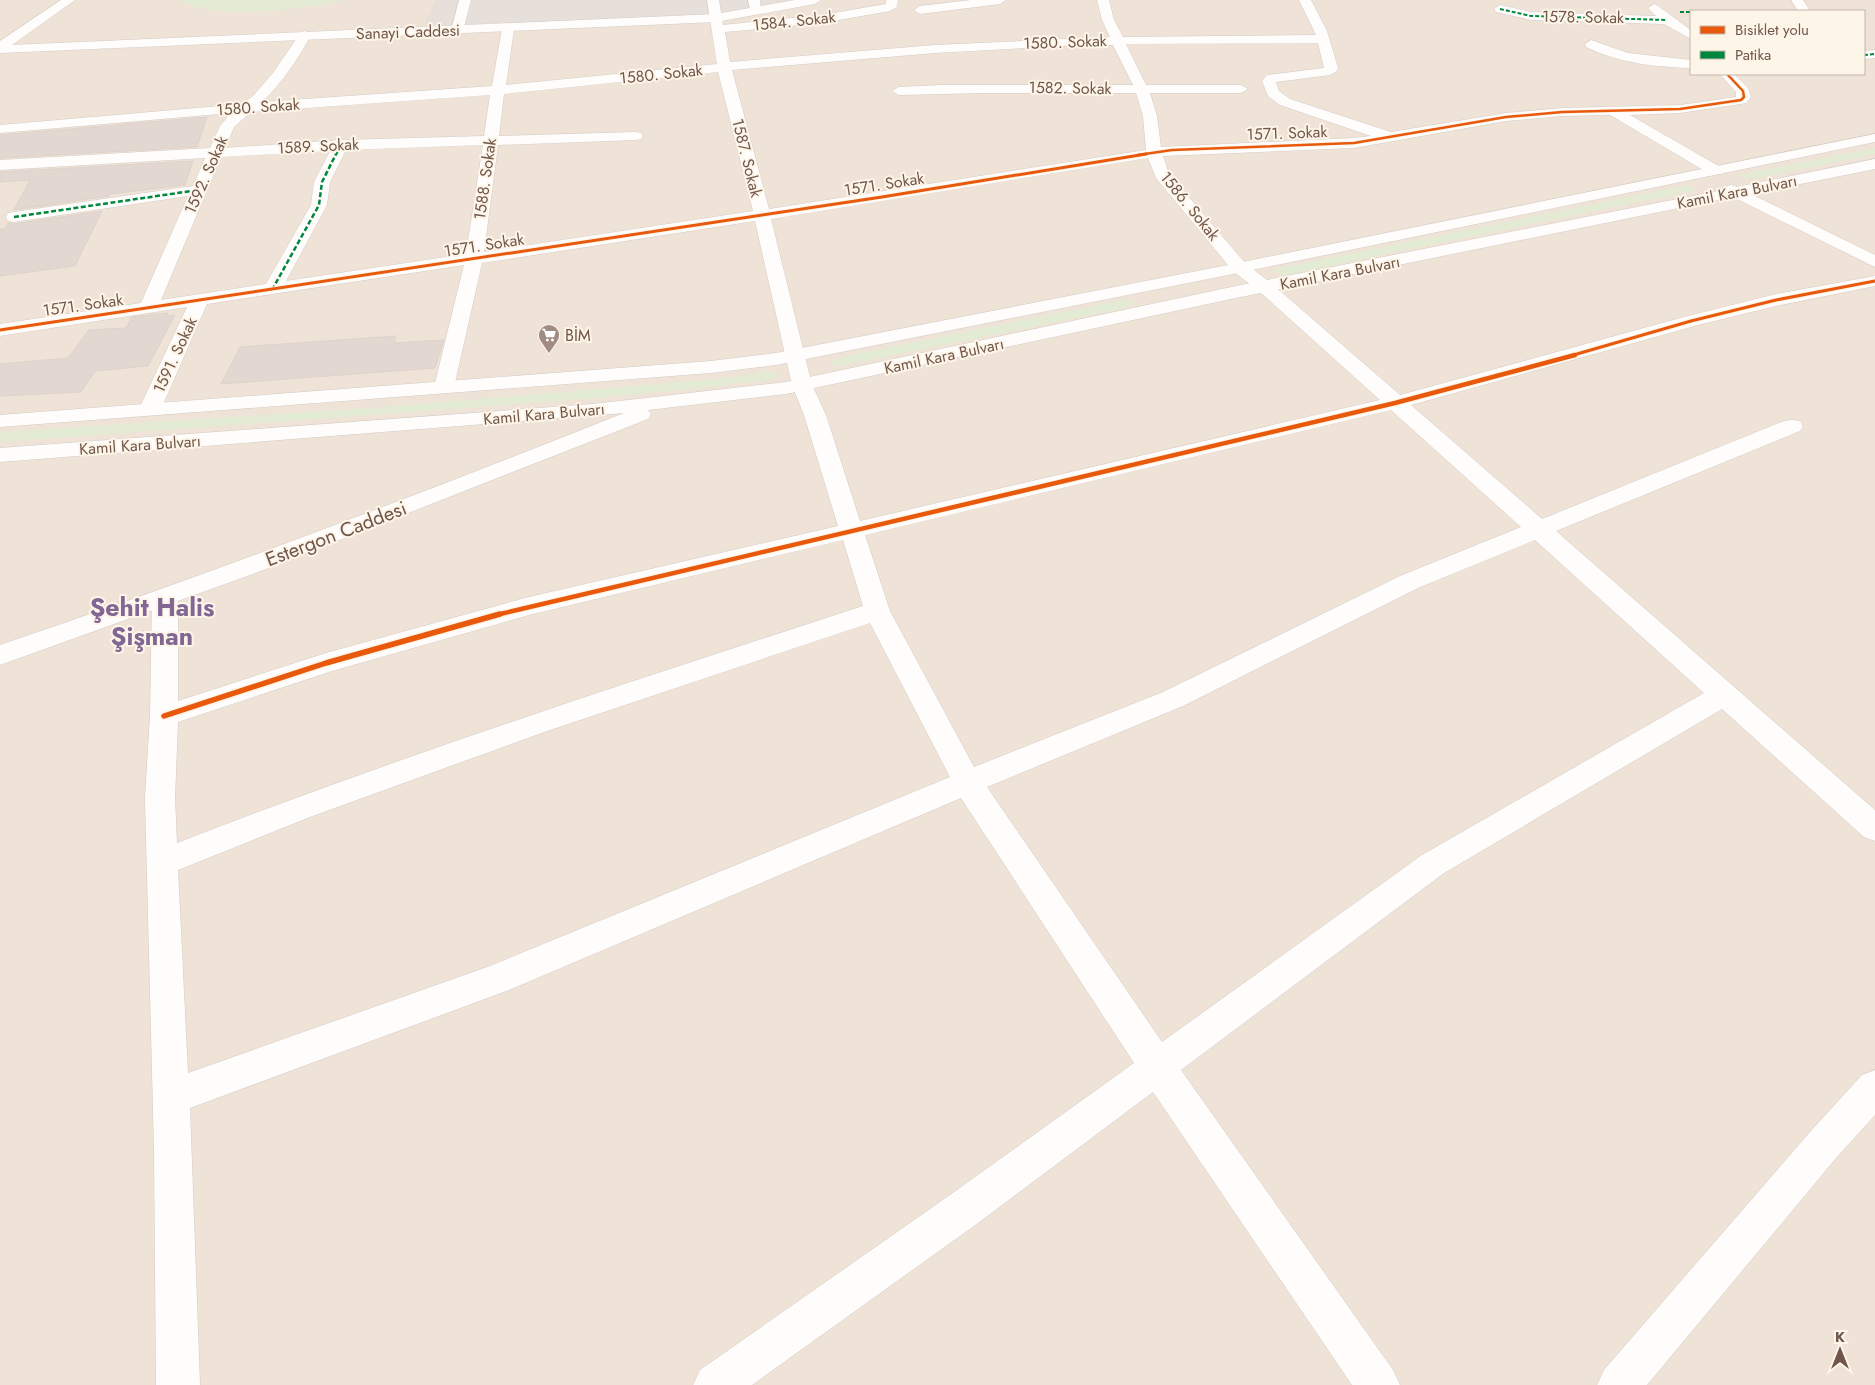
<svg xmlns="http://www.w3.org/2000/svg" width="1875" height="1385" font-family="Jost,sans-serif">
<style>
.residential{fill:#efe2d6;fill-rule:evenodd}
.industrial{fill:#e7e0da}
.green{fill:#e3ebd4}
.building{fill:#e2d8d1;stroke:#ded3cb}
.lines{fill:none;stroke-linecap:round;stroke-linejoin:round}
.street-casing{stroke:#d4ccc6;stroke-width:1}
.secondary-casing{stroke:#d4ccc6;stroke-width:1}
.street{fill:#fefdfc;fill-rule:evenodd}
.secondary{fill:#fefdfc;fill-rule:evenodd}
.quiet-far1{stroke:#00873e;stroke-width:2;stroke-dasharray:4 2;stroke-linecap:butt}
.quiet{stroke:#00873e;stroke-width:2.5;stroke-dasharray:5 2.5;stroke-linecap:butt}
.cycleway-far3-casing{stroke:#fef5e9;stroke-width:4}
.cycleway-far2-casing{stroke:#fef5e9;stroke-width:5}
.cycleway-far1-casing{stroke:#fef5e9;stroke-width:7}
.cycleway-casing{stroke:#fef5e9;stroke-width:9}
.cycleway-far3{stroke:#e8590c;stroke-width:2.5}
.cycleway-far2{stroke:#e8590c;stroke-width:3}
.cycleway-far1{stroke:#e8590c;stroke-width:4.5}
.cycleway{stroke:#e8590c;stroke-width:5.5}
.labels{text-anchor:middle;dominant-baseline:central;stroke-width:4;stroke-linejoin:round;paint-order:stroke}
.far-street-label{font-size:16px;fill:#71564b;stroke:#fef5e9}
.far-poi-label{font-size:16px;fill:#71564b;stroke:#fef5e9;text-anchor:start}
.street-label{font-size:20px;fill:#71564b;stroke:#fef5e9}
.district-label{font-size:25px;font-weight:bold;fill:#826794;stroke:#fef5e9}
</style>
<rect width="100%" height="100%" fill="#f6f0e9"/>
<path class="residential" d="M0 0H1875V1385H0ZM1691 11H1864V74H1691Z"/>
<path class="industrial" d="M436 0H795L726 14 437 29 425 23Z"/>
<path class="green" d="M178 0H346C306 8 213 22 178 0Z
M1875 148V154L1753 179 1742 178 1739 175Z
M1683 186H1690L1696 190 1285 275 1272 272 1275 269Z
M1122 300H1131L1134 304 1125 308 859 362 838 366 831 363 834 359 841 357Z
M770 371 777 373 778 376 773 379 702 388 574 400 0 442V432L384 407 717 379Z"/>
<path class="building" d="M207 117 197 147 0 158V135Z
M193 161 185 185 110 194 109 196 14 210 30 180 0 182V172Z
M102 211 75 266 0 276V229H5L8 223 14 224Z
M168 313 166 316 175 315 148 366 95 371 81 392 0 396V364L68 358 89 330 126 328 132 317Z
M396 336 394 343 444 340 435 368 221 384 240 347Z"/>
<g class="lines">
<g class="street-casing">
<path id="street" d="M459 0H471L463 31 457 35 451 31Z
M707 0H719L723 25 822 15 886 4V0H898L897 7 890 11 822 23 725 32 730 62 935 45 1110 37 1102 20 1097 0H1109L1114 20 1123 37 1316 35 1299 0H1311L1327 31 1338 68 1337 71 1330 75 1276 82 1279 91 1290 99 1391 132 1506 113 1562 108 1680 105 1736 97V92L1720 74H1734L1748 88 1751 97 1746 103 1741 104 1680 113 1630 115 1722 168 1724 171 1722 174H1710L1610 115 1562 116 1506 121 1354 148 1163 156 1169 174 1245 263 1272 284 1400 395 1684 317 1776 294 1875 276V286L1776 306 1698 325 1411 405 1542 519 1784 421 1792 420 1800 421 1803 426 1800 431 1556 531 1875 810V841L1864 837 1722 709 1444 873 1181 1070 1393 1370 1400 1385H1352L1153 1092 978 1223 752 1385H693L700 1370 950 1195 1134 1063 961 798 509 990 190 1108 200 1385H156L154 1149 145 798 150 716 152 599 156 593 165 590 174 593 178 599V701L326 653 529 597 838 526 804 415 792 385 755 221 482 263 454 387 451 391 444 393 437 391 434 387 464 265 207 304 161 409 157 413 150 415 143 413 139 409 187 307 0 336V324L141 303 188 196 14 222 8 221 6 217 8 213 14 212 193 186 205 158 0 170V160L210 148 220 126 231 113 0 133V125L243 104 254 95 273 73 301 32 305 31 311 35C298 59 282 83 262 102L492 86 502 29 508 25 514 29 506 85 717 64ZM1318 43 1324 68 1267 75 1262 81 1268 96 1280 105 1371 136 1354 138 1161 147 1157 116 1150 93H1241L1248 89 1241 85H1146L1126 44ZM1079 45H1113L1133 85H942L899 87 892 91 899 95 984 93H1136L1143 116 1146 150 769 209 732 70 935 53ZM718 72 753 211 484 252 498 145 636 140 641 139 643 136 641 133 636 132 499 136 504 94ZM490 95 484 136 341 140 225 148 234 127 251 112ZM483 145 466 254 286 281 327 205 330 182 346 150ZM330 151 314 182 311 205 266 284 161 300 221 157ZM1148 158 1156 178 1233 271 1260 292 1380 400 860 521 826 415 812 385 771 219ZM1391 410 1521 527 1400 576 1163 692 974 767 890 611 865 535ZM843 540 863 606C633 681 403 755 177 843L175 798 178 722 332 671 529 615ZM1535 540 1704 693 1422 855 1162 1042 987 787 1183 706 1418 588ZM870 623 950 777 490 966 188 1073 178 870 310 817 547 731Z
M748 0H760L761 11 759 14H751Z
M971 0H1006L1000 4 920 14 914 10 920 6Z
M1791 0H1803L1810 11H1798Z
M1654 4C1660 6 1683 25 1691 30V39L1664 24 1531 20 1496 12 1494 9 1500 5 1531 12 1656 16 1648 8Z
M1591 40 1628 53 1691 60V68C1655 67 1619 63 1586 47L1585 44Z
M1875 50V58L1864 59V51Z
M1875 1070V1115L1836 1158 1647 1385H1597L1604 1370 1810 1132 1862 1075Z"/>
</g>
<g class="secondary-casing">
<path id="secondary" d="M61 0H75L12 45 716 14 795 0H821L815 4 716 22 0 53V41Z
M1875 134V142L1228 275 776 365 711 373 0 427V415L711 361 776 353 1228 265Z
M1875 159V169L1751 194 1875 255V267L1733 197 1236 298 786 394 648 410 651 414 648 419 250 575 0 665V645C210 574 418 495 624 413L0 462V448L593 404 786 382 1236 286 1723 190 1725 187 1731 185 1737 187Z"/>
</g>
<use href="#street" class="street"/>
<use href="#secondary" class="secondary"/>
<path class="quiet-far1" d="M1500 9 1531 16 1667 20
M1680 12H1691
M1864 55 1875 54
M336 155 341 145"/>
<path class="quiet" d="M14 217 198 190
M272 290 319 205 322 182 336 154"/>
<g class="cycleway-far3-casing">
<path id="cycleway-far3" d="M1138 155 1172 150 1354 143 1506 117 1562 112 1680 109 1741 100 1744 97 1743 91 1727 74"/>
</g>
<g class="cycleway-far2-casing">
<path id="cycleway-far2" d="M0 330 882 197 1146 154
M1570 356 1691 321 1776 300 1875 281"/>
</g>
<g class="cycleway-far1-casing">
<path id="cycleway-far1" d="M496 615 1395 403 1575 355"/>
</g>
<g class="cycleway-casing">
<path id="cycleway" d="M164 716 326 663 500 614"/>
</g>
<use href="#cycleway-far3" class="cycleway-far3"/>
<use href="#cycleway-far2" class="cycleway-far2"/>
<use href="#cycleway-far1" class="cycleway-far1"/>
<use href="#cycleway" class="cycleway"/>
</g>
<defs>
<g id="supermarket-pin" transform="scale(1.125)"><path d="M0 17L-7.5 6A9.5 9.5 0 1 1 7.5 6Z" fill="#a08c82" stroke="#fef5e9"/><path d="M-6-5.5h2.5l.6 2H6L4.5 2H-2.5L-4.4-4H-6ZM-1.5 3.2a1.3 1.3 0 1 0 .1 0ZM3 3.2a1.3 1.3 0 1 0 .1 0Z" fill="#fff"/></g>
</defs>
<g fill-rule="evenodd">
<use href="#supermarket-pin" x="549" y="335"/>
</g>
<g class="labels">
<g class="far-street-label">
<text transform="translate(1583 17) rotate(1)">1578. Sokak</text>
<text transform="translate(794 21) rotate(-6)">1584. Sokak</text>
<text transform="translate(408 32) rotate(-2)">Sanayi Caddesi</text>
<text transform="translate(1065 42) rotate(-2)">1580. Sokak</text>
<text transform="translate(661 74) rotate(-6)">1580. Sokak</text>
<text transform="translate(1070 88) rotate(1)">1582. Sokak</text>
<text transform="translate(258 107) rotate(-4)">1580. Sokak</text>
<text transform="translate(1287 133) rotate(-2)">1571. Sokak</text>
<text transform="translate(318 146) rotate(-3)">1589. Sokak</text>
<text transform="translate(747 158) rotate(76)">1587. Sokak</text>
<text transform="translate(206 175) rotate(-66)">1592. Sokak</text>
<text transform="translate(485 179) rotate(-82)">1588. Sokak</text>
<text transform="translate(884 184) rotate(-9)">1571. Sokak</text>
<text transform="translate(1737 192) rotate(-11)">Kamil Kara Bulvarı</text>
<text transform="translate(1190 206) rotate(51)">1586. Sokak</text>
<text transform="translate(484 245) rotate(-9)">1571. Sokak</text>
<text transform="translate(1340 273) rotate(-11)">Kamil Kara Bulvarı</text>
<text transform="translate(83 305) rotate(-8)">1571. Sokak</text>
<text transform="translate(175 355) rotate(-65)">1591. Sokak</text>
<text transform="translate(944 356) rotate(-12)">Kamil Kara Bulvarı</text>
<text transform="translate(544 414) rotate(-5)">Kamil Kara Bulvarı</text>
<text transform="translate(140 445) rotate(-4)">Kamil Kara Bulvarı</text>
</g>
<g class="far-poi-label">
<text x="565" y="335">BİM</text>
</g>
<g class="street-label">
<text transform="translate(336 534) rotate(-21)">Estergon Caddesi</text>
</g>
<g class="district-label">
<text x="152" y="607">Şehit Halis<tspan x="152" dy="29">Şişman</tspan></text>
</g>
</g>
<rect x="1690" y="10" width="175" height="65" fill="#fef5e9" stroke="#c6b5aa"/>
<rect x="1700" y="26" width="25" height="8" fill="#e8590c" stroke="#c6b5aa"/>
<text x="1735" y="35" font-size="15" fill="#71564b">Bisiklet yolu</text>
<rect x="1700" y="51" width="25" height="8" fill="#00873e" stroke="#c6b5aa"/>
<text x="1735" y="60" font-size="15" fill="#71564b">Patika</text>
<g transform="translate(1840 1350)" stroke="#fef5e9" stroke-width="4" paint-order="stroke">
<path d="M0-4L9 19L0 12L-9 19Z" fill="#71564b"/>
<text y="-8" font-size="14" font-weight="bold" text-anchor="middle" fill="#71564b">K</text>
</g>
</svg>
